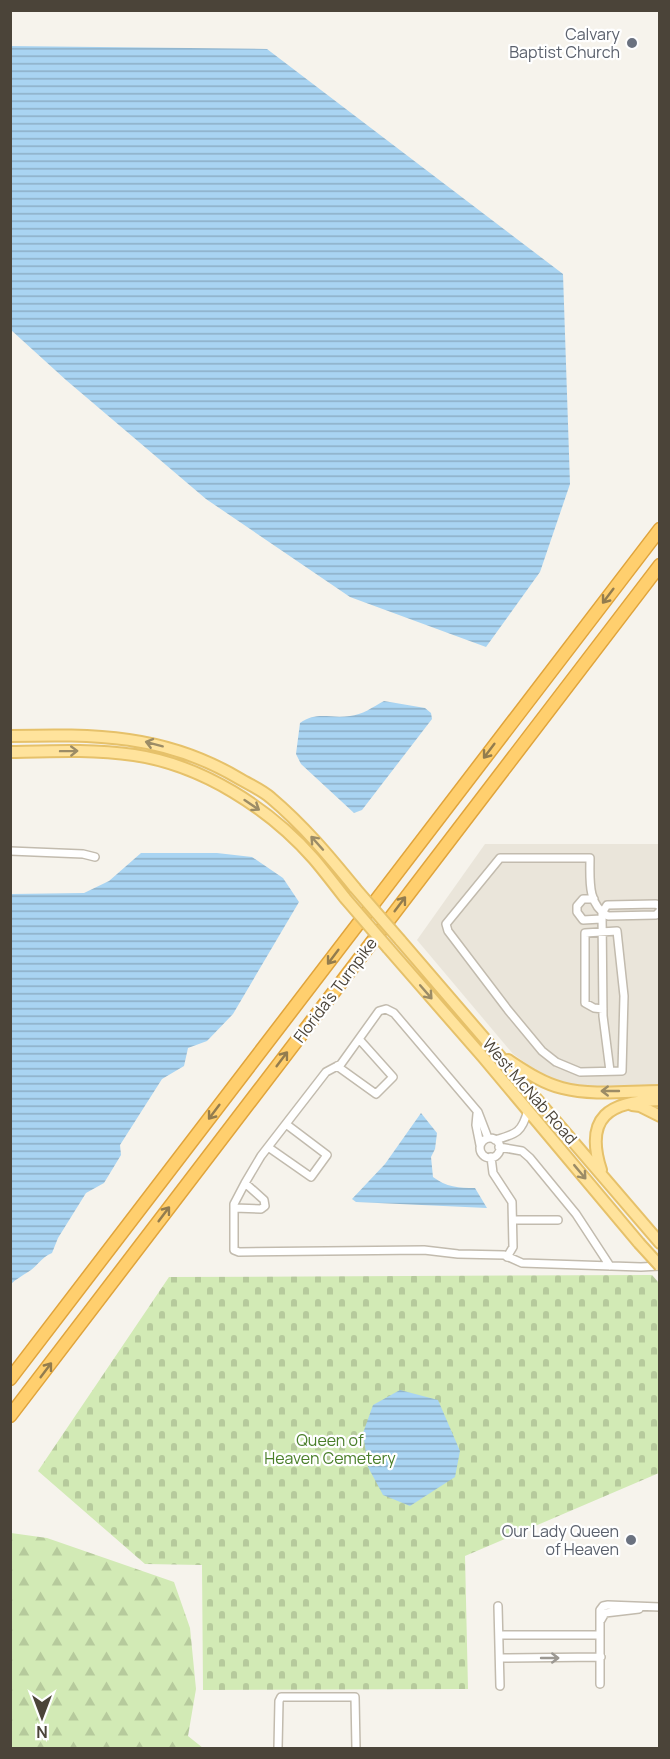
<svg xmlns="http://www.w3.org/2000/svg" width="670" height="1759" font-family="Manrope,sans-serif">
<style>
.residential{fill:#eae5da}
.forest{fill:url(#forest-firs)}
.cemetery{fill:url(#cemetery-stones)}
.water{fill:url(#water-rules)}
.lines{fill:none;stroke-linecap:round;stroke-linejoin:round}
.street-casing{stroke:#c2bbae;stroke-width:10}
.primary-casing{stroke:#e6c16a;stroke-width:14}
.highway-casing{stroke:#e0a43c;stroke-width:15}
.street{stroke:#fff;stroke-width:7}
.primary{stroke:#ffe39c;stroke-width:10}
.highway{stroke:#ffcf6e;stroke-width:12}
.primary-bridge-casing{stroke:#e6c16a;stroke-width:14;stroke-linecap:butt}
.primary-bridge{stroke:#ffe39c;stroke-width:10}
.oneway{stroke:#937c4e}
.oneway2{stroke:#9c8c66}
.oneway3{stroke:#9c9892}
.worship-dot{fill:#6b7280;stroke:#fff;stroke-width:2}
.labels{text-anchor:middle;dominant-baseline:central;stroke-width:4.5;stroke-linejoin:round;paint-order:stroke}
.worship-label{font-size:16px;fill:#5b616d;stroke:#fff;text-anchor:end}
.street-label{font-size:16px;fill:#4b4439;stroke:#fff}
.park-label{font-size:16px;fill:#4a7f2a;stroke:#fff}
</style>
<defs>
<pattern id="forest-firs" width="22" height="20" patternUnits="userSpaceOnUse" patternTransform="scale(1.5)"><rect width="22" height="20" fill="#d2eab5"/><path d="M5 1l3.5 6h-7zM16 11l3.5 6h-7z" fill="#b6ca9c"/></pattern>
<pattern id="cemetery-stones" width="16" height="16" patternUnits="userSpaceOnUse" patternTransform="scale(1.5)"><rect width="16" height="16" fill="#d2eab5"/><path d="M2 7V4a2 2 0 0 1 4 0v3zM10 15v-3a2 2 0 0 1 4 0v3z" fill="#b6ca9c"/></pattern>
<pattern id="water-rules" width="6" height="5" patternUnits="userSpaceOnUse" patternTransform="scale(1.5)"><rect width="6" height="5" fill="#a9d4f2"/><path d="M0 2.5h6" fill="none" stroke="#8caec5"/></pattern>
</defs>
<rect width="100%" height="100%" fill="#f6f3ec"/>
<path class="residential" d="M485 844H659V1088L578 1086 548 1079 513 1054 417 940Z"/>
<path class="forest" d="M11 1533 47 1538 174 1582 190 1628 196 1689 188 1736 203 1748H11Z"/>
<path class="cemetery" d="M652 1275 659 1283V1473L465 1556 468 1689 203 1690 202 1565 145 1564 38 1471 169 1277Z"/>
<path class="water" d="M10 46 267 49 563 274 570 484 540 572 486 647 350 597 206 499 66 380 11 330Z
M384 701 425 708 431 713 432 719 362 810 354 813 301 764 296 754 300 723C317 711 330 719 350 716 362 715 373 707 384 701Z
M141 853H217L252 857 283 878 299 902 233 1014 207 1041 188 1048 184 1066 162 1079 120 1145 121 1155 104 1183 86 1193 58 1238 52 1253C40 1258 38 1266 28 1272 22 1276 16 1279 11 1284V894L84 893 109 881Z
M421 1113 437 1133 435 1149 431 1157 433 1177C446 1187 459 1188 475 1188L487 1208 356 1202 352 1199 385 1164Z
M400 1390 438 1400 460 1451 455 1477 410 1506 383 1495 368 1467 363 1433 373 1405Z"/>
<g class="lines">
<g class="street-casing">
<path id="street" d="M10 851 83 854 95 857
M594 899H583L577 906V912L583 920 601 919
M603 1009 594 1008 585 1003V933L617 931 624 996 622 1071 580 1072 556 1062 542 1051 508 1010 448 931 446 924 500 858H590C590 878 587 905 608 916L656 915 660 911
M337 1066 376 1094 393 1077 359 1039
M610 1071 603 1016 602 913 607 905 656 904 660 906
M477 1114 476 1125 480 1145
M488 1138 478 1112 394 1013 386 1009 379 1011 341 1064 326 1072 261 1156 245 1183 234 1204V1250L239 1252 424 1250 458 1254 504 1255 522 1263 641 1267 660 1266
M480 1148a10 10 0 1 1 20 0a10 10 0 1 1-20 0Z
M495 1140C517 1134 522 1132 528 1110
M268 1147 311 1177 327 1155 286 1124
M499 1147 522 1151 530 1158 576 1214 610 1266
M491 1157 493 1173 512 1202 513 1247 507 1257
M234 1208 261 1209 265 1206 264 1200 245 1183
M513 1220H558
M498 1606 500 1686
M601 1620 605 1613 639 1609
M499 1635H600
M500 1658 601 1657
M600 1684V1610L603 1606 608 1605 660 1607
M278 1748 279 1701 281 1697H355L356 1748"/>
</g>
<g class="primary-casing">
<path id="primary" d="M10 736C95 734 165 734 240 779 250 785 262 790 271 798 303 825 329 856 355 888
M10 752C52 751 93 749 134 755 202 765 269 808 314 859 325 872 335 885 345 898
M400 940 660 1243
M388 948 483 1057 639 1243
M508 1060C525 1071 542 1083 562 1088 593 1096 628 1091 660 1091
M632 1105 640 1106 660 1116
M601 1170C584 1117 609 1101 660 1100"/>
</g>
<g class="highway-casing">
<path id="highway" d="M10 1379 660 529
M10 1416 660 565"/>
</g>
<use href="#street" class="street"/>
<use href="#primary" class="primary"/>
<use href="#highway" class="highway"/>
<g class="primary-bridge-casing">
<path id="primary-bridge" d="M355 888 400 940
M345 898 388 948
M639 1243 660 1266"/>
</g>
<use href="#primary-bridge" class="primary-bridge"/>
</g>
<defs><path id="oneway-shaft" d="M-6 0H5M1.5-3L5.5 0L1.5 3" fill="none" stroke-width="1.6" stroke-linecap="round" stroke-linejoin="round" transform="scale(1.5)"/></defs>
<g class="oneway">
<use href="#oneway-shaft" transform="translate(608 596) rotate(127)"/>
<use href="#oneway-shaft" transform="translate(489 751) rotate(127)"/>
<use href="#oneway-shaft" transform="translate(400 904) rotate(-53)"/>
<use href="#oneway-shaft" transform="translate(333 957) rotate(127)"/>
<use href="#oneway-shaft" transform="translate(282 1059) rotate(-53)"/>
<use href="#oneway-shaft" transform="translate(214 1112) rotate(127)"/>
<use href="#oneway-shaft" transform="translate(164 1214) rotate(-53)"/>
<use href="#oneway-shaft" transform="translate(46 1370) rotate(-53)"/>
</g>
<g class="oneway2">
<use href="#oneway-shaft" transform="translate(154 744) rotate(-165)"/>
<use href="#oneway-shaft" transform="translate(69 751) rotate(-1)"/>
<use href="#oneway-shaft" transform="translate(252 805) rotate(34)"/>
<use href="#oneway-shaft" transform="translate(317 843) rotate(-132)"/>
<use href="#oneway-shaft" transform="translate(426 992) rotate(49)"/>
<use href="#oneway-shaft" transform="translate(610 1091) rotate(180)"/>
<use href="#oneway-shaft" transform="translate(580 1172) rotate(50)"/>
</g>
<use class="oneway3" href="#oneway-shaft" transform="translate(550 1658)"/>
<g class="worship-dot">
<circle cx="632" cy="43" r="6"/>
<circle cx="631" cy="1540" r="6"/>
</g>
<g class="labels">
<g class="worship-label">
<text x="620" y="34">Calvary<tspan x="620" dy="18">Baptist Church</tspan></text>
<text x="619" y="1531">Our Lady Queen<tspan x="619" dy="18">of Heaven</tspan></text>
</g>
<g class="street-label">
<text transform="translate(335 990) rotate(-53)">Florida's Turnpike</text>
<text transform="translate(530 1091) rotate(49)">West McNab Road</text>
</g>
<g class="park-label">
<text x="330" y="1440">Queen of<tspan x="330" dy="18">Heaven Cemetery</tspan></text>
</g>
</g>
<rect width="670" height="1759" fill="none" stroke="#4b4439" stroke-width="24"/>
<g transform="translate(42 1717) rotate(180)" stroke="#ffffff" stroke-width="4.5" paint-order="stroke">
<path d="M0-4.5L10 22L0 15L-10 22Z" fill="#4b4439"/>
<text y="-9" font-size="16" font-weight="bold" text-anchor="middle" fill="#4b4439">N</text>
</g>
</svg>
